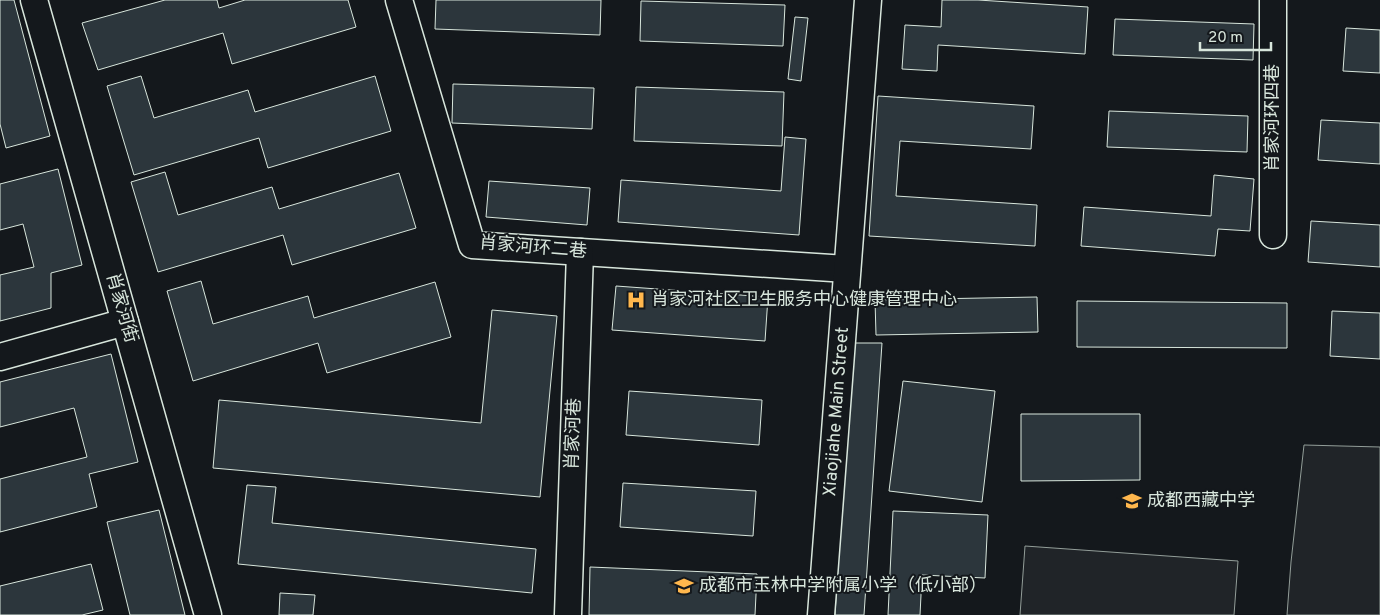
<svg xmlns="http://www.w3.org/2000/svg" width="1380" height="615" font-family="Overpass,'Noto Sans SC',sans-serif">
<style>
.green{fill:#202428;stroke:#939e99}
.building{fill:#2c363c;stroke:#d8e6dc}
.lines{fill:none;stroke-linecap:round;stroke-linejoin:round}
.minor-casing{stroke:#d8e6dc;stroke-width:29}
.minor{stroke:#14181c;stroke-width:26}
.labels{text-anchor:middle;dominant-baseline:central;stroke-width:4;stroke-linejoin:round;paint-order:stroke}
.street-label{font-size:18px;fill:#d8e6dc;stroke:#14181c}
.poi-label{font-size:18px;fill:#d8e6dc;stroke:#14181c;text-anchor:start}
</style>
<rect width="100%" height="100%" fill="#14181c"/>
<path class="green" d="M1304 445 1380 447V615H1287L1291 562Z
M1025 546 1238 561 1234 615H1020Z"/>
<path class="building" d="M0 0H14L50 136 6 148 0 124Z
M165 0H217L219 8 245 0H348L356 27 232 64 223 33 98 70 82 23Z
M436 0H601L600 35 435 29Z
M942 0H978L1088 7 1085 54 938 45 937 71 902 69 905 25 941 27Z
M641 1 785 5 783 46 640 41Z
M795 17 808 18 801 81 788 79Z
M1115 19 1254 24 1253 60 1113 55Z
M1346 28 1380 30V73L1343 71Z
M141 76 154 118 248 90 255 112 375 76 391 131 268 168 259 138 134 175 107 86Z
M453 84 594 88 592 129 452 123Z
M636 87 784 92 782 146 634 141Z
M878 96 1034 106 1031 149 900 141 896 196 1037 205 1035 246 869 236Z
M1109 111 1248 116 1247 152 1107 147Z
M1321 120 1380 123V164L1318 160Z
M785 137 806 139 799 235 618 222 621 180 781 191Z
M58 169 82 265 51 273V308L0 321V275L34 267 23 224 0 230V184Z
M165 172 178 215 272 187 279 209 399 173 416 228 292 265 283 235 158 272 131 182Z
M1214 175 1254 179 1250 231 1218 229 1215 256 1081 246 1084 207 1211 216Z
M489 181 590 188 587 225 486 217Z
M1311 221 1380 225V267L1308 262Z
M201 281 213 324 308 296 314 318 435 282 451 337 327 373 318 343 193 381 167 291Z
M616 286 768 297 765 341 612 330Z
M1037 297 1038 332 876 335 875 300Z
M1077 301 1287 303V348L1077 347Z
M492 310 557 316 540 497 213 468 219 400 481 423Z
M1332 311 1380 313V359L1330 356Z
M851 343H882L864 615H835Z
M111 354 138 462 89 474 97 507 0 532V479L87 457 74 408 0 427V382Z
M903 381 995 391 982 502 889 491Z
M629 391 762 400 759 445 626 435Z
M1021 414H1140V480L1021 481Z
M623 483 756 491 753 536 620 527Z
M247 485 276 487 272 523 536 549 532 593 238 564Z
M159 510 185 615H130L107 522Z
M893 511 988 515 985 578 922 575 920 615H888Z
M91 564 103 610 82 615H0V586Z
M590 567 757 574 755 615H589Z
M280 593 315 595 313 615H279Z"/>
<g class="lines">
<g class="minor-casing">
<g id="minor">
<path d="M34 0 208 615"/>
<path d="M399 0 472 245 847 269"/>
<path d="M1273 235V0"/>
<path d="M0 357 125 322"/>
<path d="M568 615 580 252"/>
<path id="s1" d="M821 615 868 0"/>
</g>
</g>
<use href="#minor" class="minor"/>
</g>
<defs>
<g id="hospital-bare" transform="scale(1.5)"><path d="M-5-5h3v3.5h4V-5h3V5h-3V1.5h-4V5h-3Z" fill="#ffb74d" stroke="#14181c" stroke-width="2.5" paint-order="stroke"/></g>
<g id="school-bare" transform="scale(1.5)"><path d="M0-5L7-2L0 1L-7-2ZM-4 1L0 2.5L4 1V4Q0 6-4 4Z" fill="#ffb74d" stroke="#14181c" stroke-width="2.5" paint-order="stroke"/></g>
</defs>
<g fill-rule="evenodd">
<use href="#hospital-bare" x="636" y="300"/>
<use href="#school-bare" x="1132" y="501"/>
<use href="#school-bare" x="684" y="586"/>
</g>
<g class="labels">
<g class="street-label">
<text transform="translate(1273 118) rotate(-90)">肖家河环四巷</text>
<text transform="translate(533 248) rotate(5)">肖家河环二巷</text>
<text transform="translate(121 308) rotate(74)">肖家河街</text>
<text stroke="none"><textPath href="#s1" startOffset="204">Xiaojiahe Main Street</textPath></text>
<text transform="translate(574 434) rotate(-88)">肖家河巷</text>
</g>
<g class="poi-label">
<text x="651" y="300">肖家河社区卫生服务中心健康管理中心</text>
<text x="1147" y="501">成都西藏中学</text>
<text x="699" y="586">成都市玉林中学附属小学（低小部）</text>
</g>
</g>
<path d="M1200 42v8h71v-8" fill="none" stroke="#d8e6dc" stroke-width="2.5"/>
<text x="1208" y="42" font-size="15" fill="#d8e6dc" stroke="#14181c" stroke-width="4" paint-order="stroke">20 m</text>
</svg>
